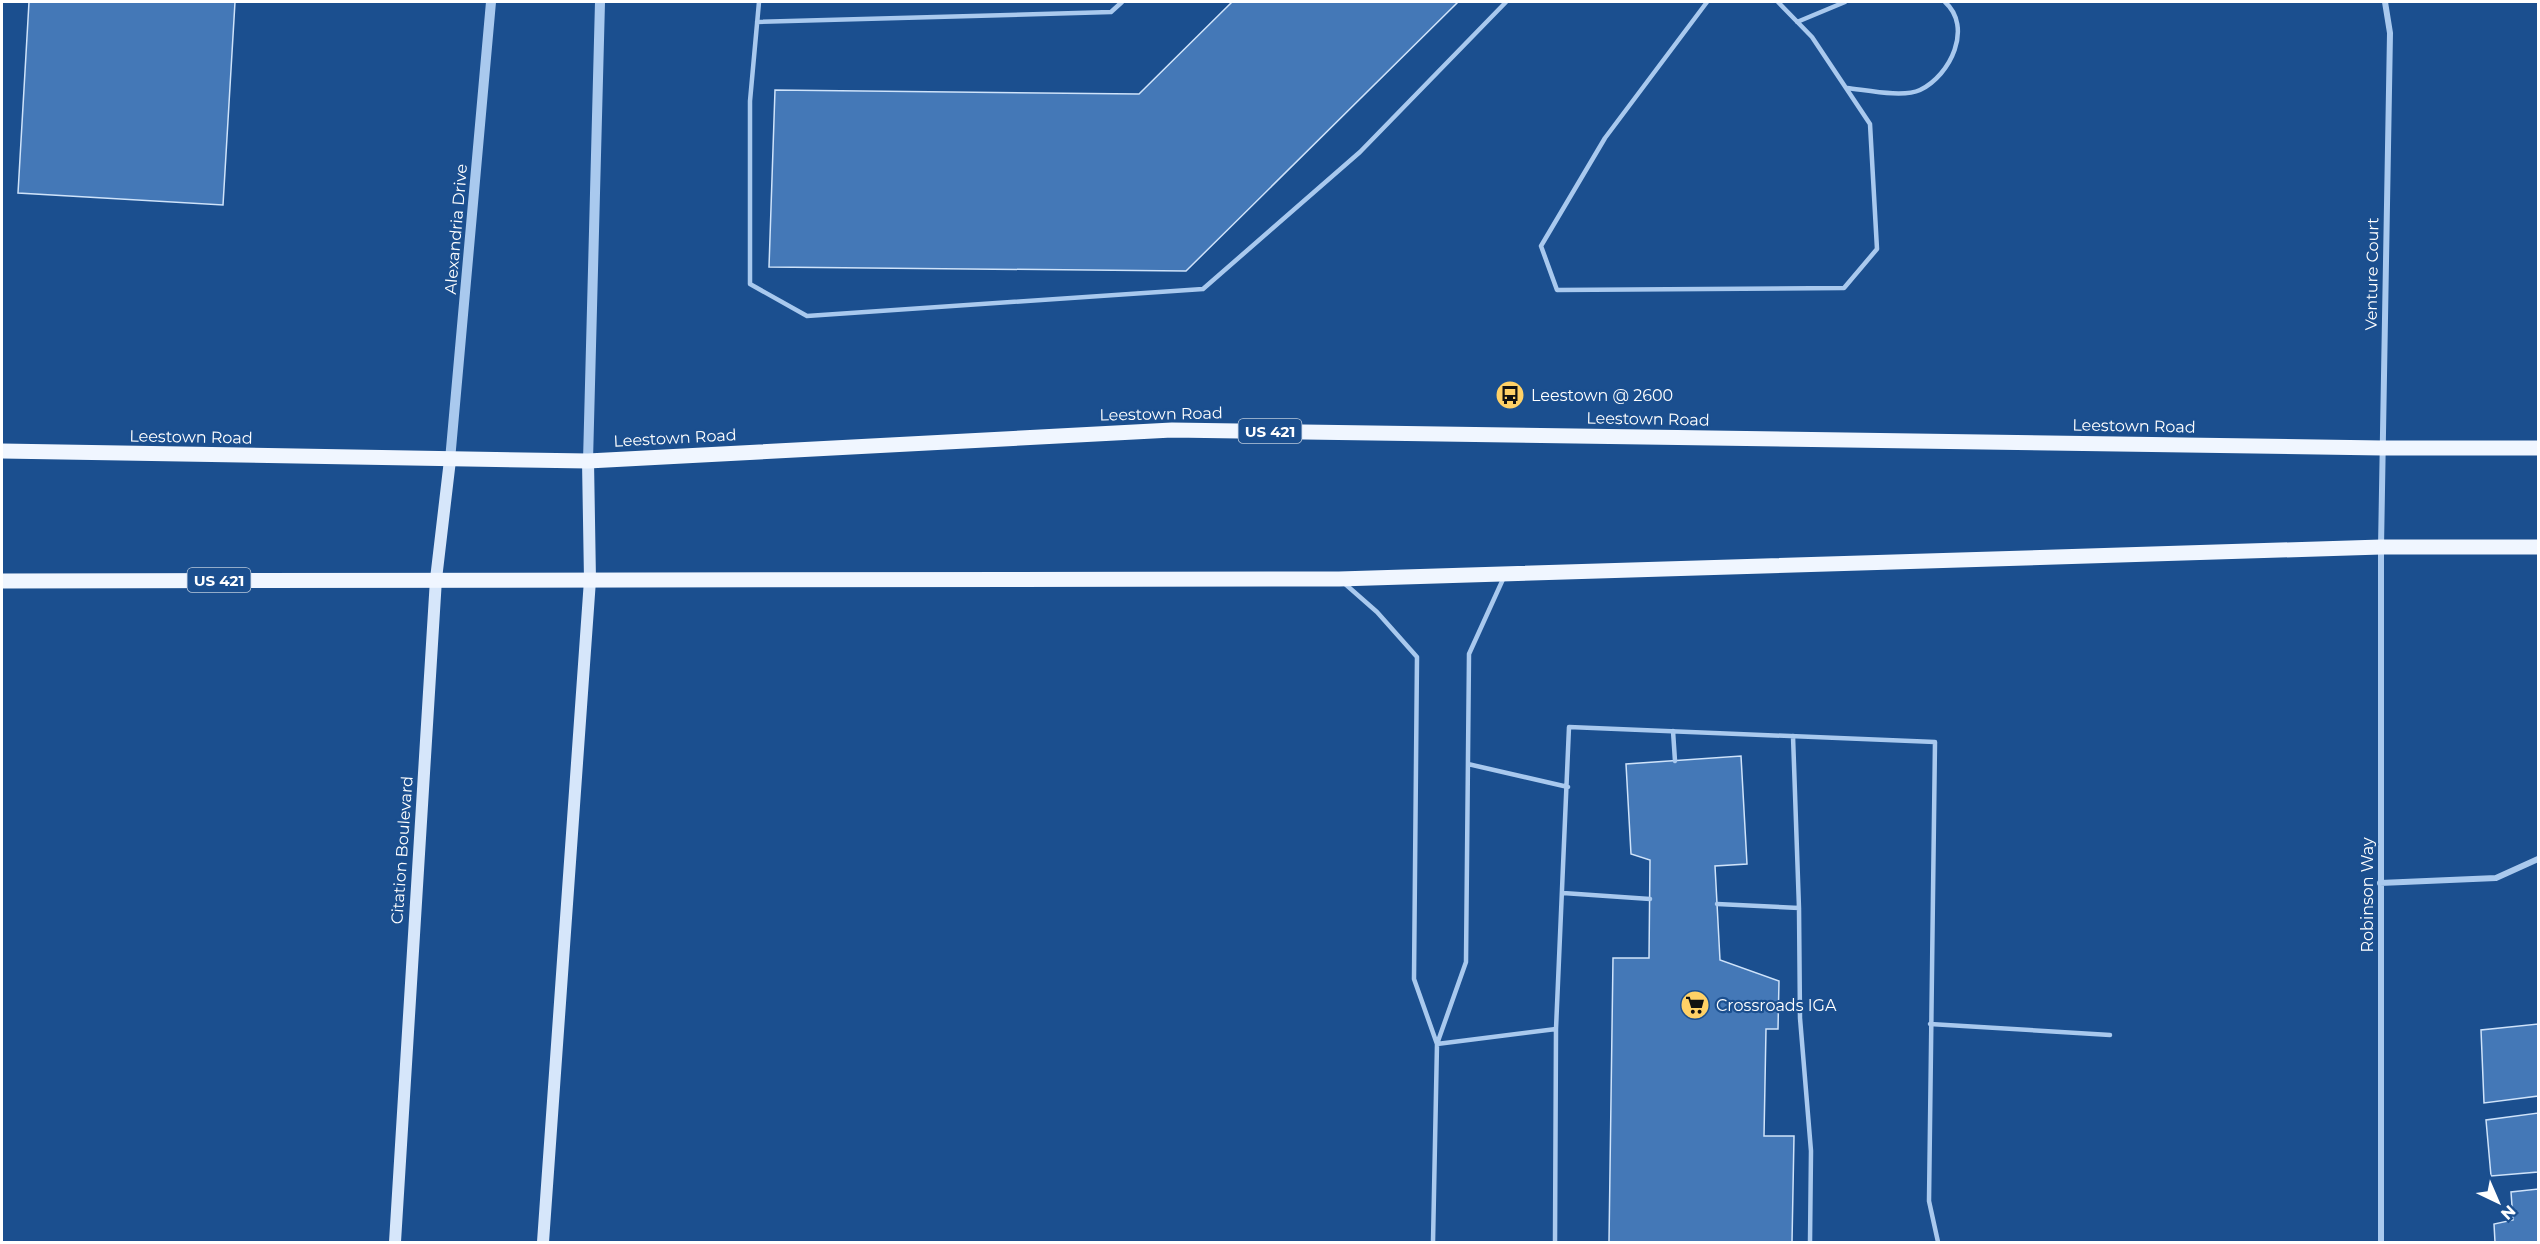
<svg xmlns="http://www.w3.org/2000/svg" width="2540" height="1244" font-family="Montserrat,sans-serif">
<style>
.building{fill:#4478b7;stroke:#cfe3fa;stroke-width:1.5}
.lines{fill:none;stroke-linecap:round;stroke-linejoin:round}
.service{stroke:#a9c9ee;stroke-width:4.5}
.minor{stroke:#a9c9ee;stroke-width:6}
.tertiary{stroke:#a9c9ee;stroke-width:10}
.secondary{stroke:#d6e6fa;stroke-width:12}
.primary{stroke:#f0f6ff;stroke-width:15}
.labels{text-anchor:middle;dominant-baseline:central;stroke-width:4.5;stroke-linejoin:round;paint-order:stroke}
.shield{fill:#1b4f8f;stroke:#bbcadd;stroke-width:1.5}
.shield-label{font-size:15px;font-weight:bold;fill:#fff}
.street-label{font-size:16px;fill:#fff;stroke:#1b4f8f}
.poi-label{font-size:16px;fill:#fff;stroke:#1b4f8f;text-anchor:start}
</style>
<rect width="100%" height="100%" fill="#1b4f8f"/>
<path class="building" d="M29 2H235L223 205 18 193Z
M1232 2H1458L1186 271 769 267 775 90 1139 94Z
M1741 756 1747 864 1715 866 1720 960 1779 981 1778 1029H1766L1764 1136H1794L1792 1242H1609L1613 958H1649L1650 860 1631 854 1626 764Z
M2538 1024V1096L2484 1103 2481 1030Z
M2538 1113V1172L2491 1176 2486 1120Z
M2538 1189V1242H2495L2494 1224 2513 1220 2511 1192Z"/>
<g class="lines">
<path class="service" d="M759 2 750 101V284L807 316 1203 289 1360 152 1506 2
M1707 2 1605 138 1541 246 1557 290 1844 288 1877 249 1870 124 1812 37 1778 2
M757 22 1111 12 1122 2
M1797 22 1845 2
M1847 88C1866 90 1903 98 1920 90 1951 75 1973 27 1945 2
M1344 583 1377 612 1417 657 1414 979 1437 1044
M1673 731 1675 761
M1793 736 1799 908 1800 1018 1811 1151 1810 1242
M1468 764 1568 787
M1563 893 1650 899
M1717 904 1799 908
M1930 1024 2110 1035
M1437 1044 1556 1029
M1433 1242 1437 1044 1466 962 1469 654 1504 577
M1555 1242 1556 1029 1569 727 1935 742 1929 1201 1938 1242"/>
<path class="minor" d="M2380 883 2496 878 2538 859
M2381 1242V547L2390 33 2385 2"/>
<path class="tertiary" d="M450 460 491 2
M588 461 600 2"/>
<path class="secondary" d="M395 1242 436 579 450 460
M543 1242 590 580 588 461"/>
<path class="primary" d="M2 451 588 461 1172 430 2382 448H2538
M2 581 1339 579 2381 547H2538"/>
</g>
<defs>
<g id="bus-disc" transform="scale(1.5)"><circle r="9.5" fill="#ffd166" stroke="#1b4f8f"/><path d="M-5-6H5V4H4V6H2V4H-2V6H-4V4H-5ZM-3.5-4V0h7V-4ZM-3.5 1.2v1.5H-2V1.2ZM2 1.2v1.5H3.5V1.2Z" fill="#111"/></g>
<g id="supermarket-disc" transform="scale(1.5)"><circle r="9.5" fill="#ffd166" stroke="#1b4f8f"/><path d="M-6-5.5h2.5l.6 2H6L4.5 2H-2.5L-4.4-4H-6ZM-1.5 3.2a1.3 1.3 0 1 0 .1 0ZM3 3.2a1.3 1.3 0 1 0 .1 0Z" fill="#111"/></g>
</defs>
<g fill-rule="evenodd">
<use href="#bus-disc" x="1510" y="395"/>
<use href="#supermarket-disc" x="1695" y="1005"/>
</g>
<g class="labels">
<g class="shield">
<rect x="1238.5" y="419" width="63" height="24" rx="4.5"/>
<rect x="187.5" y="568" width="63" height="24" rx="4.5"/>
</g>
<g class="shield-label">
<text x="1270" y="431">US 421</text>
<text x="219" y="580">US 421</text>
</g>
<g class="street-label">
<text transform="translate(456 229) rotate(-85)">Alexandria Drive</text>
<text transform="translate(2372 274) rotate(-89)">Venture Court</text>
<text transform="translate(1161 414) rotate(-1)">Leestown Road</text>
<text transform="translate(1648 419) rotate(1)">Leestown Road</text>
<text transform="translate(2134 426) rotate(1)">Leestown Road</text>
<text transform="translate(191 437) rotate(1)">Leestown Road</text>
<text transform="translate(675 438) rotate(-3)">Leestown Road</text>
<text transform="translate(402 850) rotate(-86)">Citation Boulevard</text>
<text transform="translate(2367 895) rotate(-90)">Robinson Way</text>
</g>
<g class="poi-label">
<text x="1531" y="395">Leestown @ 2600</text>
<text x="1716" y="1005">Crossroads IGA</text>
</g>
</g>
<rect width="2540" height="1244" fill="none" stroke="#ffffff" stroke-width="6"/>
<g transform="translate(2498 1202) rotate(136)" stroke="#1b4f8f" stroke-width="4.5" paint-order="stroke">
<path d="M0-4.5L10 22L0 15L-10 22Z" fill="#ffffff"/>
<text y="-9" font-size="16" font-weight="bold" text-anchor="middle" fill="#ffffff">N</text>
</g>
</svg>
